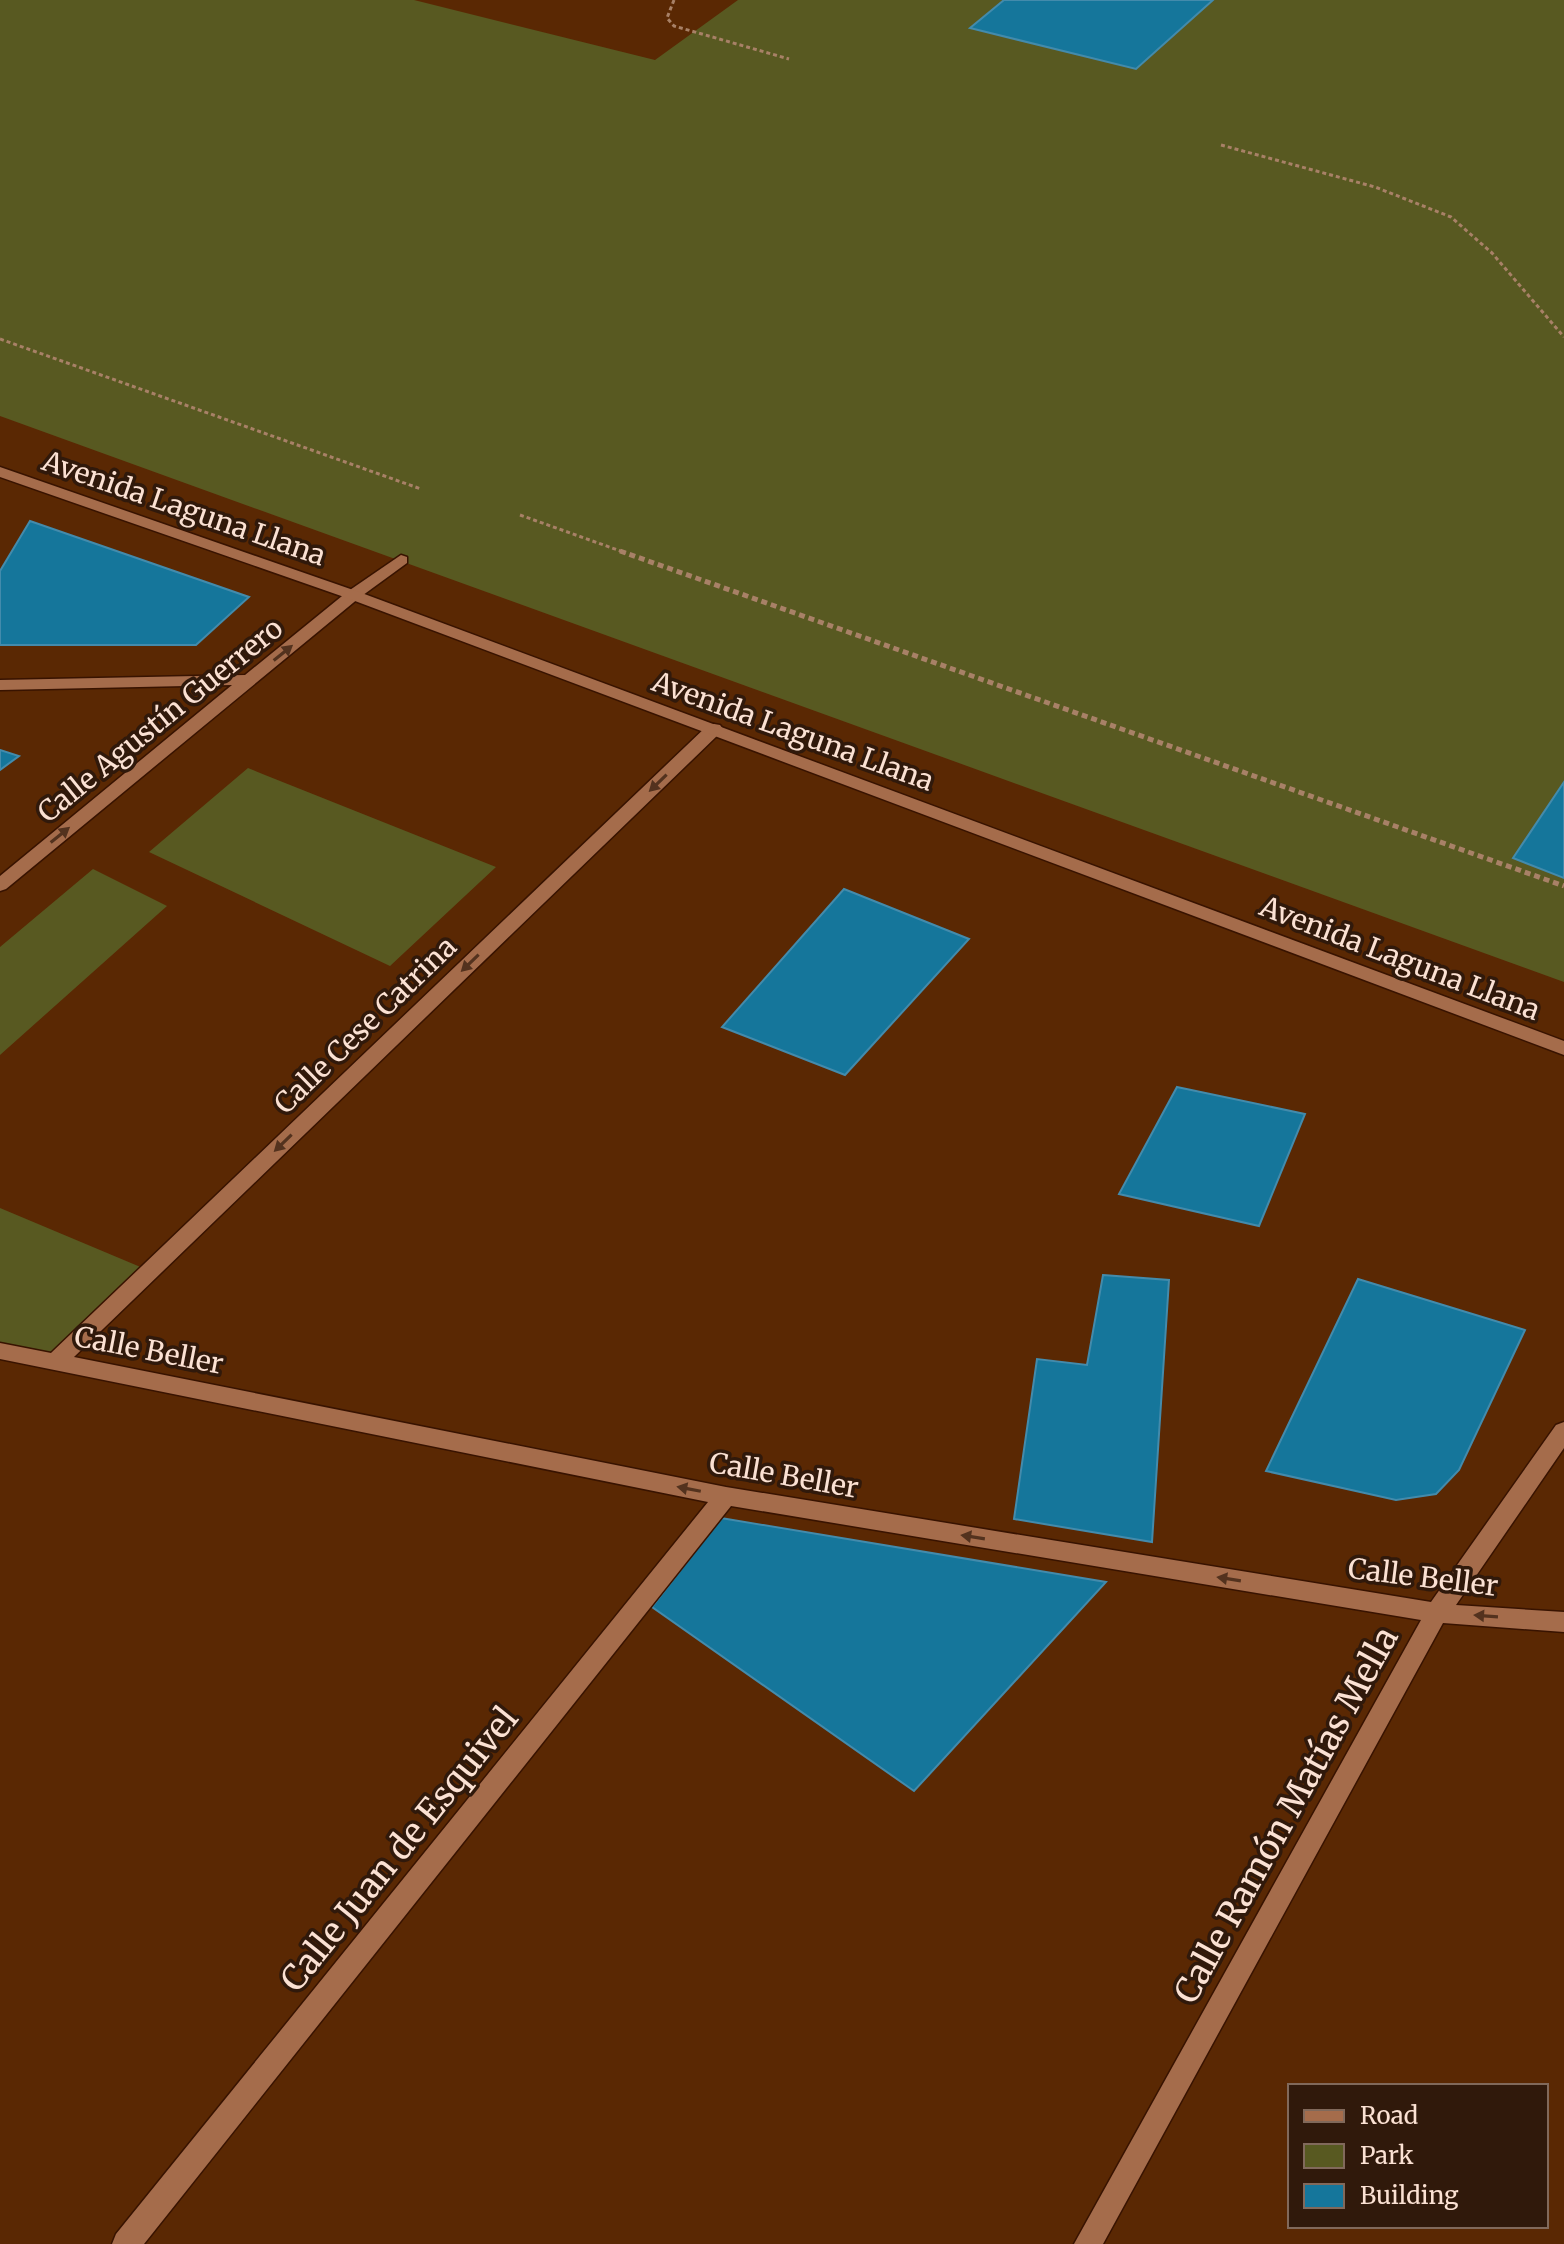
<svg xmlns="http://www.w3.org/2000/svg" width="1564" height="2244" font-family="Merriweather,serif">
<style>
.green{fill:#585921}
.building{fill:#15769b;stroke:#438bac;stroke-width:2}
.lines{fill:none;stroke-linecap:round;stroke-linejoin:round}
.pedestrian-casing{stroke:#381300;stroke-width:3}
.minor-casing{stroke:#381300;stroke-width:3}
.secondary-casing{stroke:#381300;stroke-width:3}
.path-far1{stroke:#a88167;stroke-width:3;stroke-dasharray:4 3;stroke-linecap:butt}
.path{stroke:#a88167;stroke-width:5;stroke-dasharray:6 4;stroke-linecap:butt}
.pedestrian{fill:#a56c4b;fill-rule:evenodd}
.minor{fill:#a56c4b;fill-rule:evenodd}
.secondary{fill:#a56c4b;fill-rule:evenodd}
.oneway{fill:#53321e}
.labels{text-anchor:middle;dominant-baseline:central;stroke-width:7;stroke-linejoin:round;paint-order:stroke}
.street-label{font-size:28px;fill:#fbe1d3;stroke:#30190b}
.near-street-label{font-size:34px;fill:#fbe1d3;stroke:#30190b}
</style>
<rect width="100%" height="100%" fill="#5a2803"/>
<path class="green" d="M0 0H414L655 60 738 0H1564V982L0 416Z
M248 768 265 775 496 867 390 966 149 852Z
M93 869 167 906 0 1055V947Z
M0 1208 150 1271 55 1362 0 1351Z"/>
<path class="building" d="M1004 0H1213L1136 69 970 28Z
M30 521 249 597 196 645H0V571Z
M0 750 19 756 0 770Z
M1564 782V878L1513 858Z
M844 889 969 939 845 1075 722 1027Z
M1177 1087 1305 1114 1259 1226 1119 1194Z
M1103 1275 1169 1280 1152 1542 1014 1519 1037 1359 1087 1365Z
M1358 1279 1525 1330 1459 1470 1436 1494 1396 1500 1266 1471Z
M721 1518 1106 1582 914 1791 652 1607Z"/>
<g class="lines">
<g class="pedestrian-casing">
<path id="pedestrian" d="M401 555 407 557V563L359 598H347V592Z"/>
</g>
<g class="minor-casing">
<path id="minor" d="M353 590 359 592V598L6 889 0 891V876L232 685 0 690V680L245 675 347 592Z
M714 724 720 725 723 729 720 733 74 1357 726 1487 1431 1602 1556 1425 1564 1422V1448L1456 1605 1564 1612V1632L1443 1623 1103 2244H1074L1421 1620 731 1506 144 2244H112L116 2234 708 1502 0 1359V1343L51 1353 708 725Z"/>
</g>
<g class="secondary-casing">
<path id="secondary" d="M0 467 359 592 1564 1041V1055L347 598 0 477Z"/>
</g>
<path class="path-far1" d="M674 0 667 18 674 26 789 59
M1221 145 1375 187 1451 217 1492 253 1564 337
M0 339 421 489
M520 515 626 553"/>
<path class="path" d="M620 551 1564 886"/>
<use href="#pedestrian" class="pedestrian"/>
<use href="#minor" class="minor"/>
<use href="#secondary" class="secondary"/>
</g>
<defs><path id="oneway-solid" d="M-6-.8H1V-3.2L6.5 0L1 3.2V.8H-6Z" transform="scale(2)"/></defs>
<g class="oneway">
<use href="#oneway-solid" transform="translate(283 653) rotate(-39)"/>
<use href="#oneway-solid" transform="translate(658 783) rotate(136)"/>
<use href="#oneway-solid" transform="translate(60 835) rotate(-39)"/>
<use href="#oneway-solid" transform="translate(470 963) rotate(136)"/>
<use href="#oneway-solid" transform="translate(283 1143) rotate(136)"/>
<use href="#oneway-solid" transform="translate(689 1489) rotate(-169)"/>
<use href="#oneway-solid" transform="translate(973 1537) rotate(-171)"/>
<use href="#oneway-solid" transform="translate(1229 1579) rotate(-171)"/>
<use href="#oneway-solid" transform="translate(1486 1616) rotate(-176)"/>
</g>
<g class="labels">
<g class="street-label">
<text transform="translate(184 508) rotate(19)">Avenida Laguna Llana</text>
<text transform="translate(160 720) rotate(-39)">Calle Agustín Guerrero</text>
<text transform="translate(793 731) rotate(20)">Avenida Laguna Llana</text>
<text transform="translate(1400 958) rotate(21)">Avenida Laguna Llana</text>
<text transform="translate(365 1025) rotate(-44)">Calle Cese Catrina</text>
<text transform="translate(149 1350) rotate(11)">Calle Beller</text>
<text transform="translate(784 1475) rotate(10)">Calle Beller</text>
<text transform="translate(1423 1577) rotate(7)">Calle Beller</text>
</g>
<g class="near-street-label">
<text transform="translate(1286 1815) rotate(-61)">Calle Ramón Matías Mella</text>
<text transform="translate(399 1849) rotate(-51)">Calle Juan de Esquivel</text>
</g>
</g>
<rect x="1288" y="2084" width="260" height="144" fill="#30190b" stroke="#81695b" stroke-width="2"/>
<rect x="1304" y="2110" width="40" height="12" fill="#a56c4b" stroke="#81695b" stroke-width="2"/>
<text x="1360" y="2124" font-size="24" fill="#fbe1d3">Road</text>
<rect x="1304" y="2144" width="40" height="24" fill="#585921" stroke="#81695b" stroke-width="2"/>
<text x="1360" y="2164" font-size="24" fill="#fbe1d3">Park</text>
<rect x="1304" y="2184" width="40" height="24" fill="#15769b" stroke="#81695b" stroke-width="2"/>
<text x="1360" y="2204" font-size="24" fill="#fbe1d3">Building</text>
</svg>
